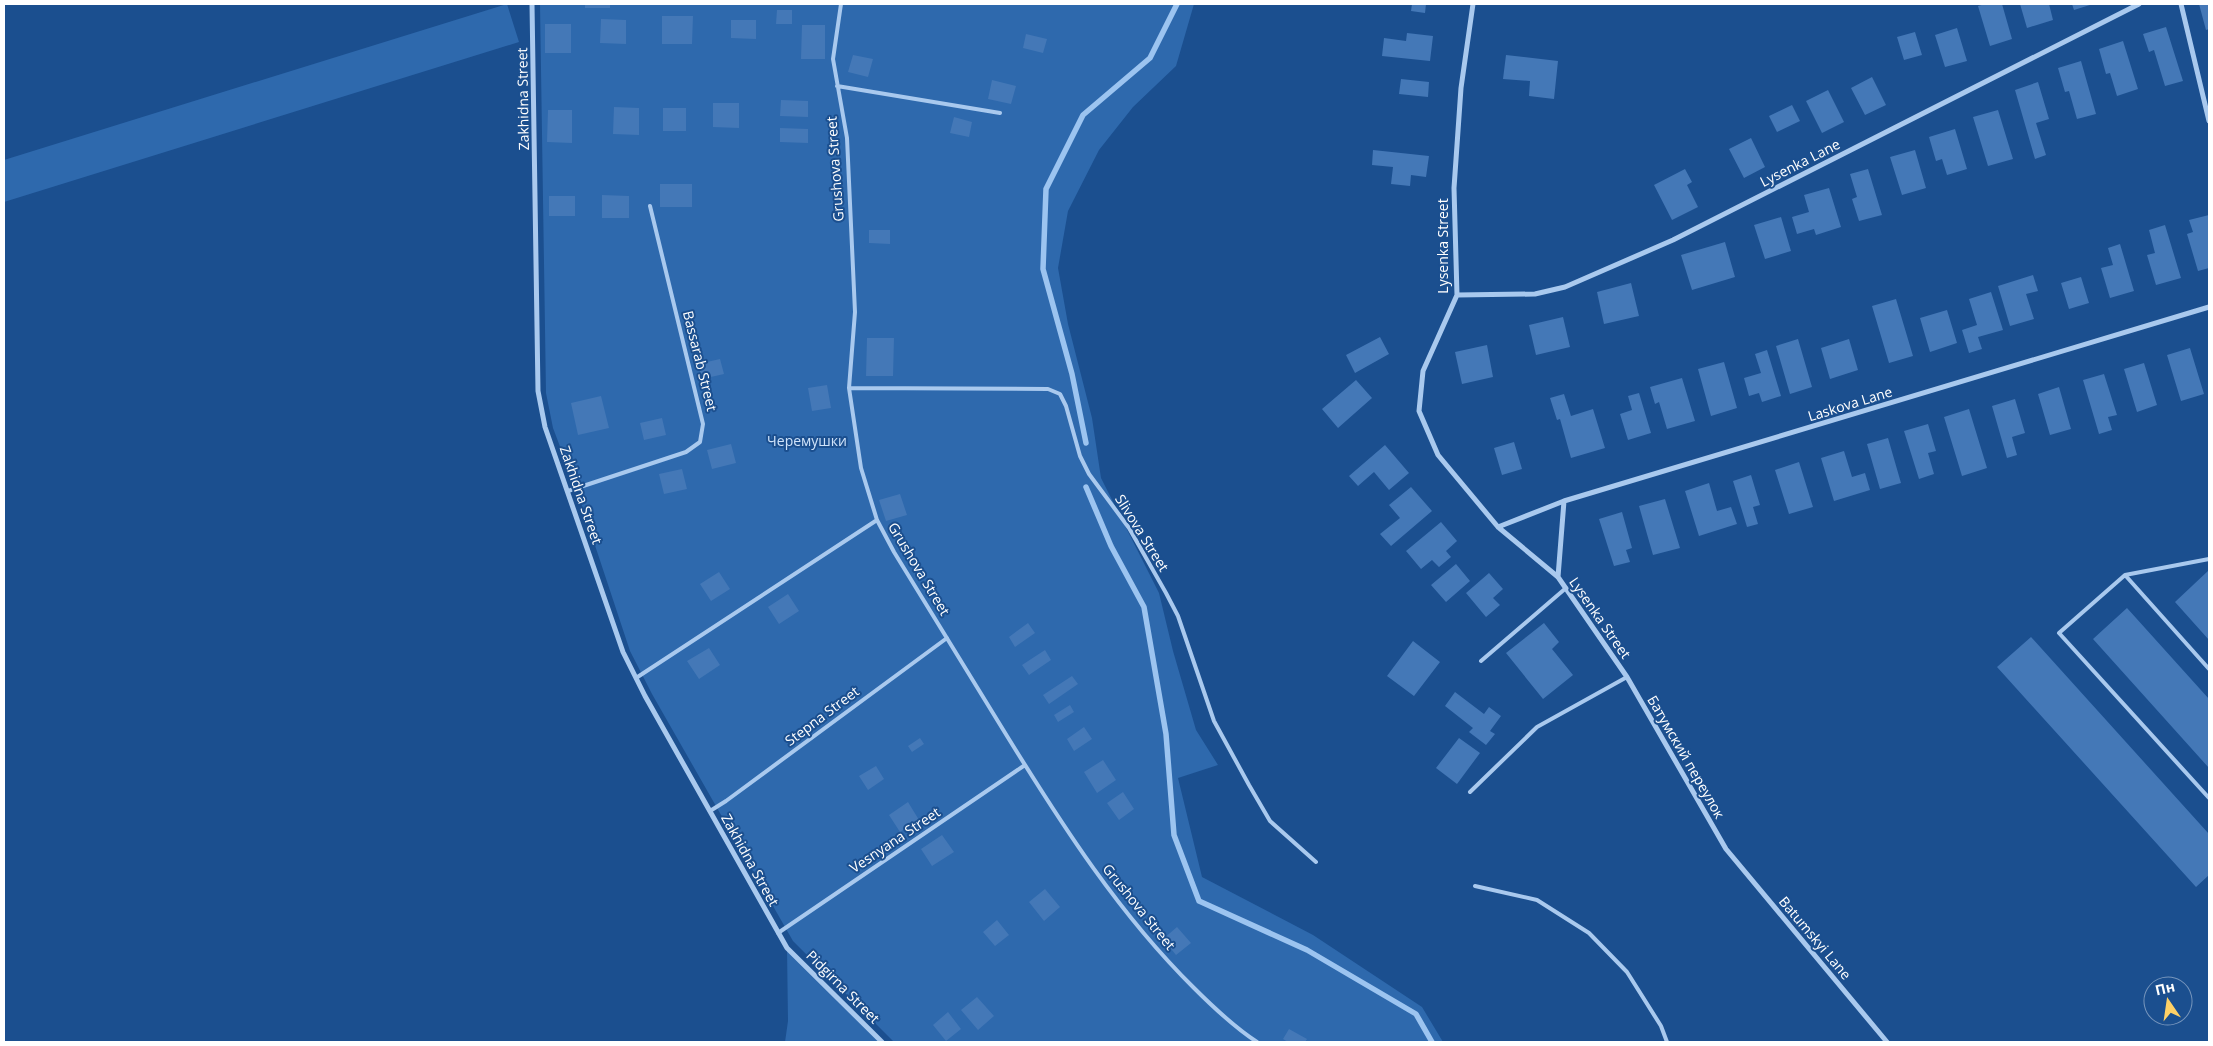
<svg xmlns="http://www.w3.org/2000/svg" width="2213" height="1046" font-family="'Open Sans',sans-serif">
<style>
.green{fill:#2e69ad}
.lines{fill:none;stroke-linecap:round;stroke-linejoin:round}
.stream{stroke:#9cc4f0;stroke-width:5.5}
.building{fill:#4478b7}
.service{stroke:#a9c9ee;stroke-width:4}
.minor{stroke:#a9c9ee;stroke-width:5}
.labels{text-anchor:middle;stroke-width:4;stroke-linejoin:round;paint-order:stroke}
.street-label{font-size:14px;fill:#fff;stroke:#1b4f8f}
.park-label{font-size:14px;fill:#cfe3fa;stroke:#1b4f8f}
</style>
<rect width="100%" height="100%" fill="#1b4f8f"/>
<path class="green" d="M507,4L519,42L4,202V160Z
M540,4H1194L1176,66L1133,107L1099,150L1068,211L1058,268L1068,324L1092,418L1101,478L1159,593L1173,651L1196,730L1218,765L1178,778L1202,877L1313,935L1422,1007L1443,1042H894L793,941L652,694L630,651L578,494L553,428L546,393Z
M787,948L882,1042H785L788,1021Z"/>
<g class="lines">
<path class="stream" d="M1086,443L1072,374L1043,269L1046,189L1083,115L1150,58L1177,4
M1086,487L1111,546L1144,607L1166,734L1174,835L1199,901L1307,950L1416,1014L1432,1042"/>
</g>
<path class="building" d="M585,4H610V8H585Z
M1412,4H1426L1425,13L1411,11Z
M1985,4H2002L2012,39L1990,46L1978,6Z
M2020,4H2049L2053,20L2027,28Z
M2072,4H2093L2074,10Z
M2199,4H2209V29L2206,30Z
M777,10H792V24H776Z
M662,16H693L692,44H662Z
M601,19L626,20V44L600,43Z
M731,20H756V39L731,38Z
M545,24H571V53H545Z
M802,25H825V59H801Z
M2166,27L2183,81L2165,86L2154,50L2149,52L2143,34Z
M1957,28L1967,61L1945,67L1935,35Z
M1915,32L1922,55L1904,60L1897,37Z
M1407,33L1433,36L1430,61L1382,56L1384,38L1406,41Z
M1026,34L1047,39L1043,53L1023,48Z
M2123,41L2138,89L2117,96L2110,73L2106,74L2099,49Z
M853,55L873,59L868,77L848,72Z
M1506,55L1558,61L1554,99L1529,96L1530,81L1503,79Z
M2081,61L2096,114L2077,119L2069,91L2065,92L2058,68Z
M1872,77L1886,105L1865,115L1851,88Z
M1401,79L1429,82L1428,97L1399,94Z
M992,80L1016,86L1011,104L988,99Z
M2038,82L2049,119L2036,123L2046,155L2035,159L2015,90Z
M1828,90L1844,122L1822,133L1806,101Z
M781,100L808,101V117L780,116Z
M713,103H739V128L713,127Z
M1792,105L1800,121L1777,132L1769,116Z
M614,107L639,108V135L613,134Z
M663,108H686V131H663Z
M548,110H572V143L547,142Z
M1998,110L2013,159L1988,166L1973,117Z
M954,117L972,122L969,137L950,133Z
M780,128L808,129V143L780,142Z
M1955,129L1967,169L1947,175L1942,159L1936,161L1929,137Z
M1751,138L1765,167L1744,178L1729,149Z
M1373,150L1429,156L1426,177L1411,175L1410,186L1391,184L1393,167L1372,165Z
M1915,150L1926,188L1902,195L1890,157Z
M1685,169L1692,182L1687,185L1698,207L1672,220L1654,185Z
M1868,169L1882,215L1859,221L1852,199L1857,197L1850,174Z
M660,184H692V207H660Z
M1829,188L1841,227L1816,235L1814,229L1797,234L1792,217L1809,212L1804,195Z
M602,195L629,196V218H602Z
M549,196H575V216H549Z
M2209,215V268L2198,271L2187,234L2193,232L2189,220Z
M1781,217L1791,251L1765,259L1754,225Z
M2165,225L2181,278L2156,285L2147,255L2155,253L2149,230Z
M869,230H890V244L869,243Z
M1725,242L1735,277L1692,290L1681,255Z
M2120,244L2134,291L2110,298L2101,268L2113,265L2108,248Z
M2033,275L2038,291L2026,294L2034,319L2010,326L1998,286Z
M2081,277L2089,303L2069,309L2061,283Z
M1631,283L1639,316L1604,324L1597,292Z
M1991,292L2003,330L1978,337L1982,349L1969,353L1962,330L1977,325L1969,299Z
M1896,299L1913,356L1889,363L1872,306Z
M1947,310L1957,343L1930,352L1920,318Z
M1563,317L1570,347L1536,355L1529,325Z
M1380,337L1389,354L1355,373L1346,355Z
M867,338H894L893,376H866Z
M1798,339L1812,387L1790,394L1776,346Z
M1849,339L1858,370L1830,379L1821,348Z
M1487,345L1493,377L1462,384L1455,352Z
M2190,348L2204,394L2181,401L2167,355Z
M1767,350L1781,396L1762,402L1759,393L1749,396L1744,378L1761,373L1755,354Z
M720,359L724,374L702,379L698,364Z
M1724,362L1737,408L1711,416L1698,369Z
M2144,363L2157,405L2137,412L2124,369Z
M2104,374L2117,415L2108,417L2112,430L2099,434L2083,380Z
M1682,378L1695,421L1667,429L1659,402L1655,404L1650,387Z
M1356,380L1372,398L1338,428L1322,409Z
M827,385L831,408L812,411L808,388Z
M2059,387L2071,429L2050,435L2038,394Z
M1639,393L1651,433L1628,440L1620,414L1632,410L1628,396Z
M1564,394L1571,416L1593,409L1605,448L1571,458L1560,419L1557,420L1550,398Z
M601,396L609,428L578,435L571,403Z
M2015,399L2025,433L2012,437L2017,455L2007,458L1992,406Z
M1969,409L1987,468L1962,476L1944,417Z
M662,418L666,435L644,440L640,423Z
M1928,424L1936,451L1928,453L1934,474L1919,479L1904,431Z
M1888,438L1901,483L1880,489L1867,444Z
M1514,442L1522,469L1502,475L1494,448Z
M731,444L736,463L712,469L707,450Z
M1385,445L1409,473L1389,490L1374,472L1358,486L1349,476Z
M1844,451L1852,477L1865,473L1870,490L1834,501L1821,458Z
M1799,462L1813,507L1789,514L1775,470Z
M682,469L687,489L664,494L659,474Z
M1751,475L1760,505L1753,507L1758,524L1747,527L1733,481Z
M1709,483L1717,511L1731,507L1737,524L1699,536L1685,491Z
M1411,487L1432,511L1391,546L1380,534L1400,518L1389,505Z
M900,494L907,515L886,521L879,500Z
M1665,499L1680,548L1653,555L1639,506Z
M1622,512L1632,548L1626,550L1630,562L1614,566L1599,519Z
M1441,522L1457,541L1446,551L1451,557L1439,567L1432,560L1421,569L1406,551Z
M1456,564L1470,581L1446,602L1431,585Z
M2209,570V640L2175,602Z
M719,572L730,589L711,601L700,584Z
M1489,573L1503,589L1493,598L1500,605L1486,617L1466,593Z
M788,594L799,611L779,624L768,607Z
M2127,608L2209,699V768L2093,639Z
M1028,623L1035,633L1015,647L1009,637Z
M1544,623L1559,642L1552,649L1573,675L1543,699L1506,653Z
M2031,637L2209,834V875L2196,887L1997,667Z
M1413,641L1440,662L1414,696L1387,676Z
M709,648L720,665L699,679L687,661Z
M1045,650L1051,660L1029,675L1022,665Z
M1072,676L1078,684L1049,704L1043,695Z
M1455,692L1484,714L1489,707L1501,716L1490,731L1495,734L1486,745L1469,732L1473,728L1445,706Z
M1070,705L1074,712L1058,722L1054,715Z
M1084,727L1092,739L1074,751L1067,739Z
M920,738L924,744L912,752L908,746Z
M1459,738L1480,753L1457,784L1436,768Z
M1103,760L1116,780L1097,793L1084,772Z
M876,766L884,779L868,790L859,776Z
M1123,792L1134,809L1119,820L1107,803Z
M908,802L919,820L900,832L889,815Z
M942,835L954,852L932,866L921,849Z
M1045,889L1060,907L1044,921L1029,902Z
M997,920L1009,935L995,946L983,932Z
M1177,927L1191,943L1176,955L1163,939Z
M977,997L994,1016L978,1030L961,1010Z
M948,1012L961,1029L946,1041L933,1025Z
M1289,1029L1307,1039L1305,1042H1288L1283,1039Z"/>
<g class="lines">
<path class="service" d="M841,4L833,59L847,138L855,312L849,388L861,468L877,520L894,552C931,613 969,674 1007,736C1062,825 1119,914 1194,988C1213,1007 1234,1027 1257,1042
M837,86L1000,113
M849,388L1048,389L1060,394L1066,406L1080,456L1089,474L1129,528L1166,593L1178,616L1214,721L1249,785L1270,821L1316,862
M568,491L686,452L700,442L703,424L650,206
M2209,559L2125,575L2059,633L2209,798
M2125,575L2209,669
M1481,661L1566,588
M636,678L877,520
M1470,792L1537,727L1627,677
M710,811L726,801L947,638
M1475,886L1537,900L1589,933L1627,972L1661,1026L1667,1042
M778,933L1025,765"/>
<path class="minor" d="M532,4L538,391L545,427L623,652L645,696L787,948L882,1042
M1473,4L1461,88L1454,188L1457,295L1423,371L1419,411L1438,455L1498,527L1558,577L1627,677L1726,849L1887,1042
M2181,4L2209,121
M1457,295L1535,294L1565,287L1673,240L2139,4
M1498,527L1564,501L2209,307
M1558,577L1564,501"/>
</g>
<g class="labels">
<g class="street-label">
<text transform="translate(523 99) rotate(-91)" y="5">Zakhidna Street</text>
<text transform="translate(1800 163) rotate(-27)" y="5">Lysenka Lane</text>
<text transform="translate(835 169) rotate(-94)" y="5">Grushova Street</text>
<text transform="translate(1443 246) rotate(-90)" y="5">Lysenka Street</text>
<text transform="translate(700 361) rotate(76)" y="5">Bassarab Street</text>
<text transform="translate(1850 404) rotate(-17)" y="5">Laskova Lane</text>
<text transform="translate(581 495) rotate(71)" y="5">Zakhidna Street</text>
<text transform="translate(1142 533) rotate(58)" y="5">Slivova Street</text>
<text transform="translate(919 569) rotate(59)" y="5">Grushova Street</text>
<text transform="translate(1600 618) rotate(55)" y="5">Lysenka Street</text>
<text transform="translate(822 716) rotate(-37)" y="5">Stepna Street</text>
<text transform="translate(1686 757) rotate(60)" y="5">Батумский переулок</text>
<text transform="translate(895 840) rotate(-34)" y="5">Vesnyana Street</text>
<text transform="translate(750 860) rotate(61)" y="5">Zakhidna Street</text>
<text transform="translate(1139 907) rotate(51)" y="5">Grushova Street</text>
<text transform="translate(1815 938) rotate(50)" y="5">Batumskyi Lane</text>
<text transform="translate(843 987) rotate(45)" y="5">Pidgirna Street</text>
</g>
<g class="park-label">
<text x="807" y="446">Черемушки</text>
</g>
</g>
<rect width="2213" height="1046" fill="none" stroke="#ffffff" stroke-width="10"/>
<g transform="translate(2168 1001) rotate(347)"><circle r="24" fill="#1b4f8f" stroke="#7695bc"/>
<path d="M0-4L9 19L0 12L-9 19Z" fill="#ffd166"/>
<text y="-8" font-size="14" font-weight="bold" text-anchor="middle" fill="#ffffff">Пн</text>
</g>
</svg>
